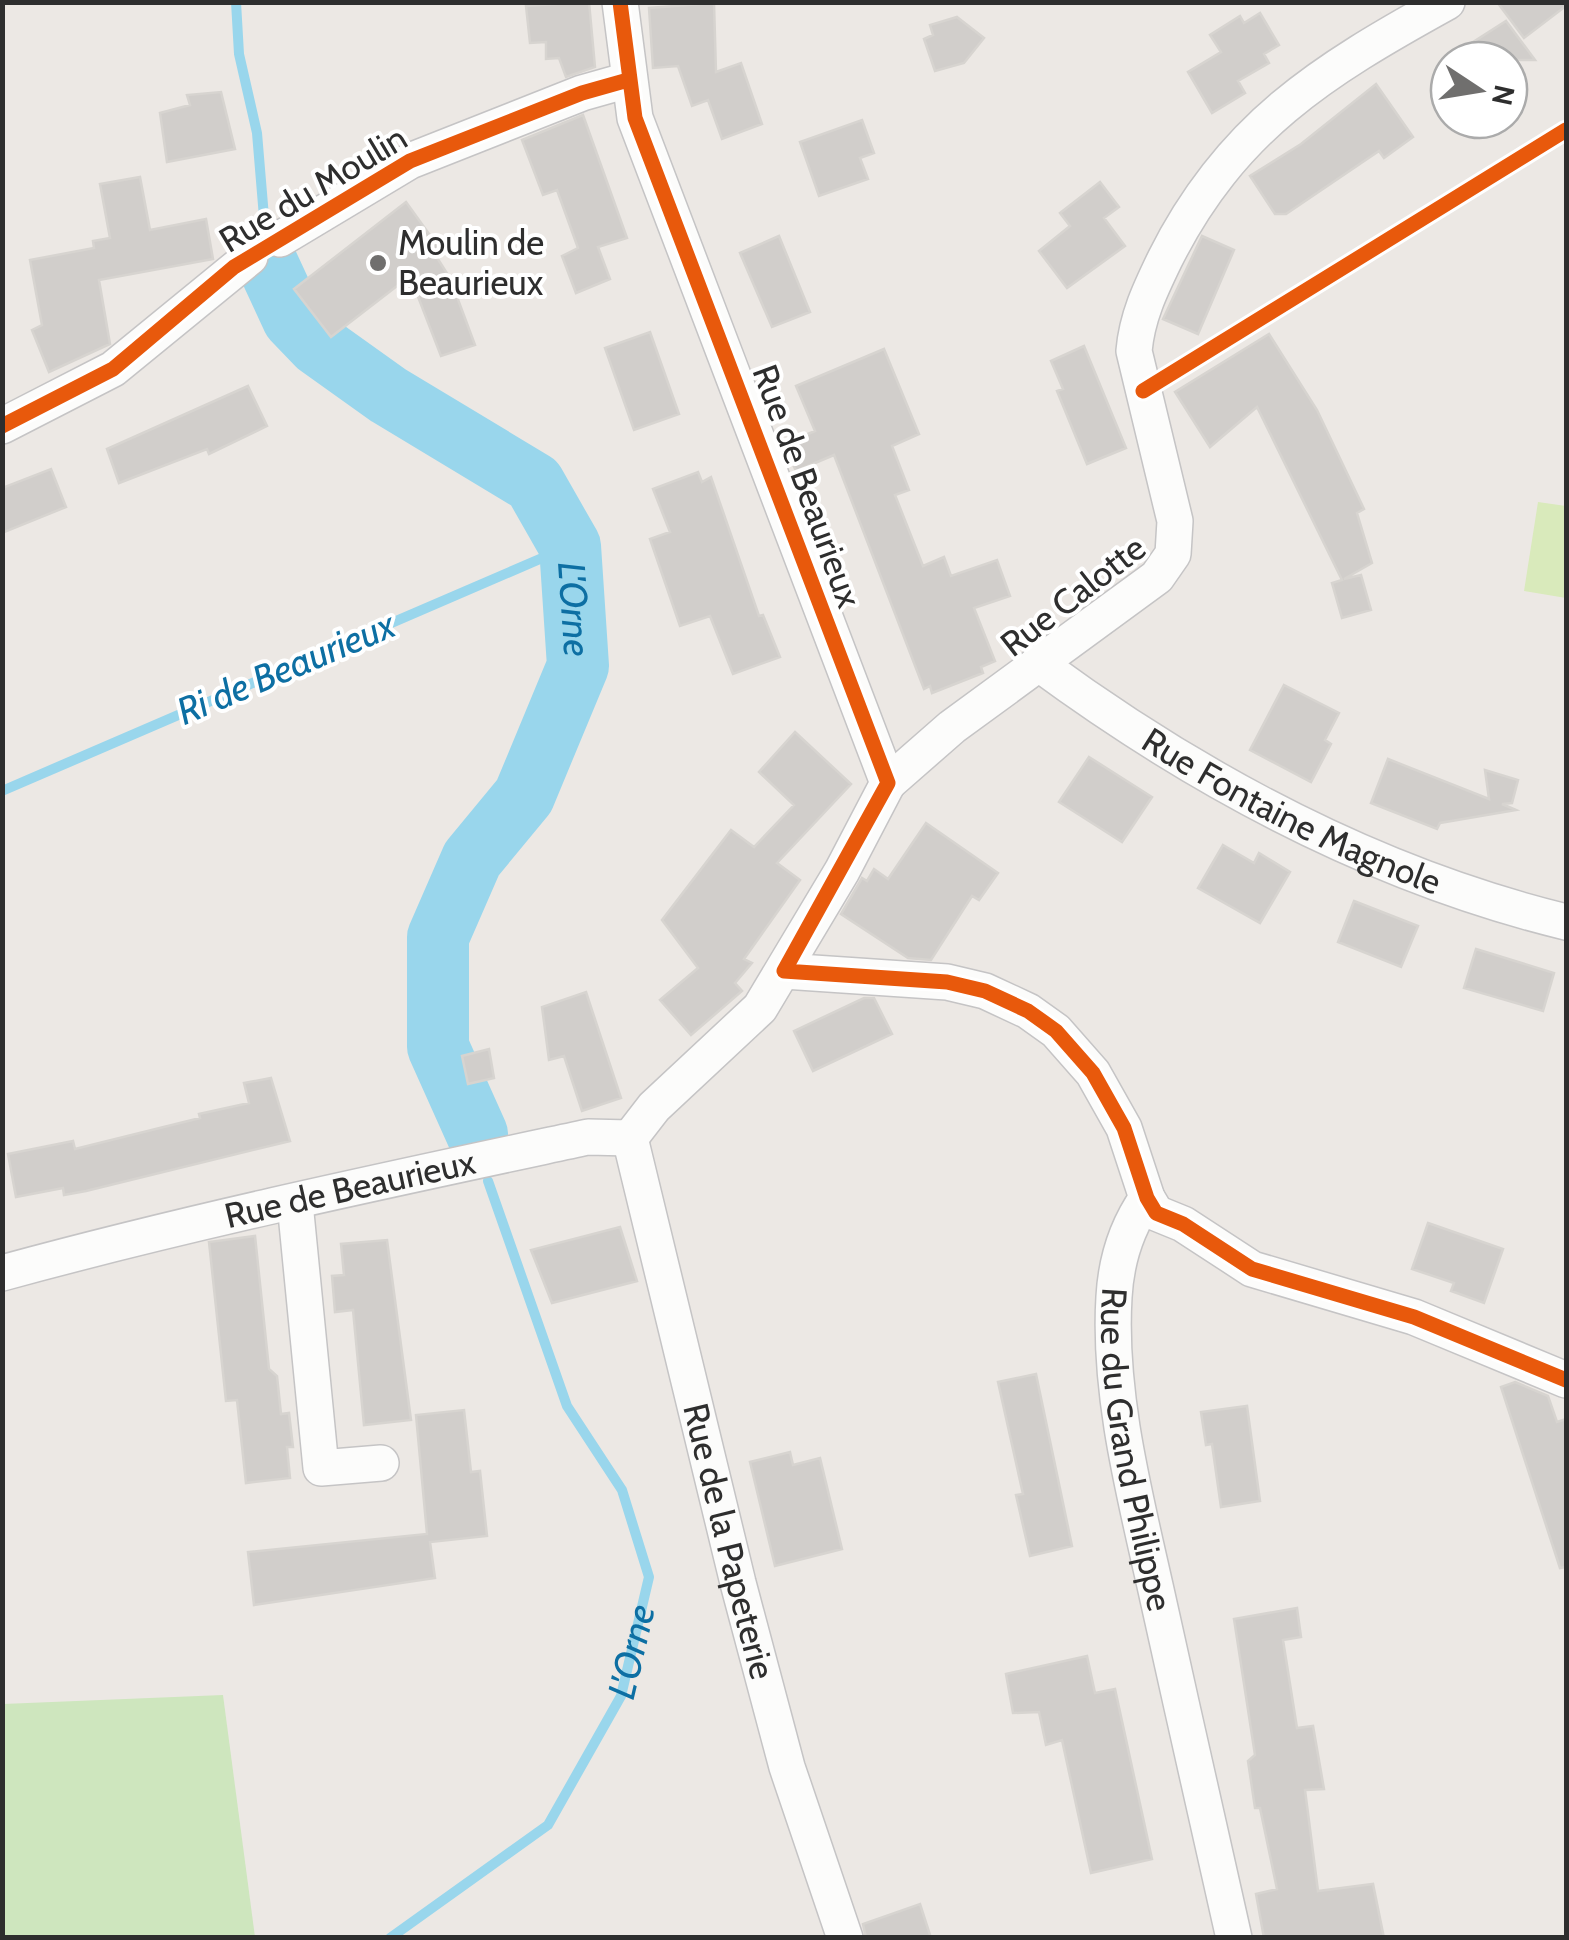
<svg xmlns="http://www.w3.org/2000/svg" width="1569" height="1940" font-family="Cabin,sans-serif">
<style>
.green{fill:#cee6be}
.pitch{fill:#d9eabb}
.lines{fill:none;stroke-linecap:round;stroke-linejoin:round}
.stream{stroke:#99d6ec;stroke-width:10}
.river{stroke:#99d6ec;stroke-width:62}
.building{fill:#d1cecb;stroke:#d7d4d0;stroke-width:2.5}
.minor-casing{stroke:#c5c4c5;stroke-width:38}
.minor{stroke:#fcfcfb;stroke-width:35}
.cycleway-casing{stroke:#fff;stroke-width:21}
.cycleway{stroke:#e8590c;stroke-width:15}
.poi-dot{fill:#706f6e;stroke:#fff;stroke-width:4}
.labels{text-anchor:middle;stroke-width:8;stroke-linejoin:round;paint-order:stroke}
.street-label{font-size:35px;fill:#2e2e2e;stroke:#fff}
.poi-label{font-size:35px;fill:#2e2e2e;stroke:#fff;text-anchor:start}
.water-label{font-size:38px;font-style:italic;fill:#0d6fa3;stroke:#fff}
</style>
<rect width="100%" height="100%" fill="#ece8e4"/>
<path class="green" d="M223,1695L255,1937H3V1704Z"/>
<path class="pitch" d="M1538,502L1566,506V598L1524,591Z"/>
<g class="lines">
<g class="stream">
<path d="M236,2L239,54L257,133L268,265"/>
<path d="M2,791L570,546"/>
<path id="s1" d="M390,1938L548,1825L621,1696L649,1577L622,1490L567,1406L488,1181"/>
</g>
<path class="river" id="s2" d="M268,265L293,319L318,345L388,395L534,483L570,546L578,666L524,796L472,859L438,937V1047L477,1134"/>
</g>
<path class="building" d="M589,2L595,67L566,77L559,58L546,59V42L530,43L526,6Z
M1497,2H1566V6L1524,38Z
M714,3L716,72L741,63L762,124L722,139L708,100L692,106L678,66L653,68L649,8Z
M1260,13L1279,45L1264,54L1269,63L1238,81L1245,93L1212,113L1188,72L1221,52L1210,35L1240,16L1244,23Z
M957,17L984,38L964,63L935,71L924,39L933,35L930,25Z
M1506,21L1535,60H1445Z
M1376,84L1413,137L1384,158L1379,151L1286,214H1275L1250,176L1301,144Z
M221,92L235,149L167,162L160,113L190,105L187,95Z
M583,115L627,238L598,247L610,279L576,293L562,256L578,248L557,190L543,195L522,140Z
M862,120L874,153L860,158L868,179L819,196L800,142Z
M140,177L150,230L206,219L213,259L99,280L110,344L49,372L32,330L42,325L30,260L94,248L93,241L110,238L100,184Z
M1100,182L1119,207L1104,218L1125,246L1067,288L1039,251L1070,226L1060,213Z
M406,202L442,252L436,256L450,278L475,345L441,356L410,276L331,337L294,289Z
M779,236L810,312L772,327L740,253Z
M1202,236L1234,250L1198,334L1163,319Z
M650,332L679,414L634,430L605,348Z
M1269,334L1317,410L1364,509L1357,513L1372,563L1344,579L1361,575L1371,610L1342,618L1332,583L1342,580L1257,407L1210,447L1175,392Z
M1084,346L1126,448L1087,464L1057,391L1063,389L1051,361Z
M884,349L919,434L892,446L909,490L895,495L923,566L944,557L951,576L997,560L1010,596L974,608L995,661L981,667L983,673L932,693L930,686L924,689L834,455L796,471L784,444L815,431L796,386Z
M248,386L267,426L209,454L207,449L119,483L107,449Z
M51,469L66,507L2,533V488Z
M698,472L702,482L711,477L759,616L763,615L780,657L733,674L710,616L680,626L650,539L670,532L653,489Z
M1284,685L1339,713L1325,740L1331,744L1311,782L1250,750Z
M795,732L851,784L777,863L800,880L744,959L752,963L735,983L742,991L691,1035L660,1000L698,968L662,920L731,830L754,847L794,805L759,772Z
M1089,757L1152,797L1122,842L1059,802Z
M1388,759L1489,799L1485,770L1518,780L1512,803L1502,804L1516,810L1440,823L1437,829L1371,803Z
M926,823L998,873L979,900L972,896L931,960L908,958L841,914L862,878L867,881L874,869L888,879Z
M1223,845L1254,863L1259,853L1290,872L1260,923L1198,888Z
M1354,901L1418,926L1401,967L1338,942Z
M1476,949L1554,973L1543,1011L1464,988Z
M586,992L621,1098L582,1111L564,1056L549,1060L542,1007Z
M864,998H874L892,1034L813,1071L794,1031Z
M489,1049L494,1078L468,1084L462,1056Z
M271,1078L290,1141L86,1191L64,1195L63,1188L16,1197L8,1154L73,1141L75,1149L200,1118L199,1114L249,1103L244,1083Z
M1428,1223L1503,1249L1484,1303L1451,1291L1454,1283L1412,1269Z
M620,1227L637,1281L552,1303L531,1250Z
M255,1236L269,1369L277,1376L281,1414L289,1413L293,1447H287L290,1478L246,1483L237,1400L226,1401L209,1242Z
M387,1240L411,1420L364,1425L353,1310L335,1312L332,1276L344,1275L341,1244Z
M1036,1374L1072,1546L1030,1556L1016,1495L1023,1494L998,1382Z
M1515,1382L1548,1396L1557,1422L1566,1419V1567L1560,1568L1501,1387Z
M1247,1406L1260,1501L1221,1507L1212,1444L1206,1445L1201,1412Z
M464,1410L471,1472L480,1471L487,1536L430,1542L435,1578L254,1605L248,1552L427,1534L416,1415Z
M790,1452L793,1465L820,1458L842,1549L775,1566L750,1462Z
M1297,1608L1301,1637L1283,1640L1297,1728L1313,1726L1324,1789L1305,1790L1318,1891L1373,1884L1384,1938H1264L1256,1894L1277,1889L1260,1808H1255L1248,1761L1255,1755L1234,1619Z
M1087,1656L1095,1693L1115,1689L1152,1859L1091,1873L1062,1740L1046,1745L1039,1712L1013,1713L1006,1674Z
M920,1904L931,1938H866L863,1924Z"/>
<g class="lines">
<g class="minor-casing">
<g id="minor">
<path d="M620,2L635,118L888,783L842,871L760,1008L654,1107L630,1138"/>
<path d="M280,239L410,161L582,93L628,80"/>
<path d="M2,426L113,369L250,257"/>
<path id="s3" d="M1038,663C1197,780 1373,875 1566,922"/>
<path d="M888,783L952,727L1157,577L1173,554L1175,521L1134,351C1137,317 1150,290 1165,259C1231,127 1322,71 1447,2"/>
<path d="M784,971L947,982L985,991L1028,1011L1056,1031L1093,1073L1124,1128L1147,1198L1156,1213L1183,1224L1252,1269L1414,1317L1566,1380"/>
<path id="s4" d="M630,1138L738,1583L787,1767L845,1938"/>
<path id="s5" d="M1147,1198C1126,1228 1116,1261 1114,1297C1108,1394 1135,1496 1156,1590C1182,1706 1207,1822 1234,1938"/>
<path d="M295,1203L321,1468L381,1463"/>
<path id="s6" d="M2,1273C196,1220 392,1179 588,1137L630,1138"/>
</g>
</g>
<use href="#minor" class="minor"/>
<g class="cycleway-casing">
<path id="cycleway" d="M620,2L635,118L888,783L784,971L947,982L985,991L1028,1011L1056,1031L1093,1073L1124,1128L1147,1198L1156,1213L1183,1224L1252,1269L1414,1317L1566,1380
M1143,391L1566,130
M2,426L113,369L234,267L410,161L582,93L628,80"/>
</g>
<use href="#cycleway" class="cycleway"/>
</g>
<circle class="poi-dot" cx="378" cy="263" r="10"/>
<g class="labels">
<g class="street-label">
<text transform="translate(313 189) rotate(-31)" y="12">Rue du Moulin</text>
<text transform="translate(807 486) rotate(70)" y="12">Rue de Beaurieux</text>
<text transform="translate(1073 596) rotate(-38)" y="12">Rue Calotte</text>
<text dy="12" stroke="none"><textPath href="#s3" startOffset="295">Rue Fontaine Magnole</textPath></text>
<text dy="12" stroke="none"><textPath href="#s6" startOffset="358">Rue de Beaurieux</textPath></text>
<text dy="12" stroke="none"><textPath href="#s5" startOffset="260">Rue du Grand Philippe</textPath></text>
<text dy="12" stroke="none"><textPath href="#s4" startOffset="415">Rue de la Papeterie</textPath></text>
</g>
<g class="poi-label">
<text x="398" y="255">Moulin de<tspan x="398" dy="40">Beaurieux</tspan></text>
</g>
<g class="water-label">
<text dy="13" stroke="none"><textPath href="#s2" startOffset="488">L'Orne</textPath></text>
<text transform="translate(286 668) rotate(-23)" y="13">Ri de Beaurieux</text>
<text dy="13" stroke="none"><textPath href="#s1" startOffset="388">L'Orne</textPath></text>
</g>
</g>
<rect width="1569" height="1940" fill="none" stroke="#2e2e2e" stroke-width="10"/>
<g transform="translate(1479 90) rotate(102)"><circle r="48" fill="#ffffff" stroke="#ababab" stroke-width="2.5"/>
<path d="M0-8L18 38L0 25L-18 38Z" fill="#706f6e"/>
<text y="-15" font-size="28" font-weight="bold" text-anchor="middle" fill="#2e2e2e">N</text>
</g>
</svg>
